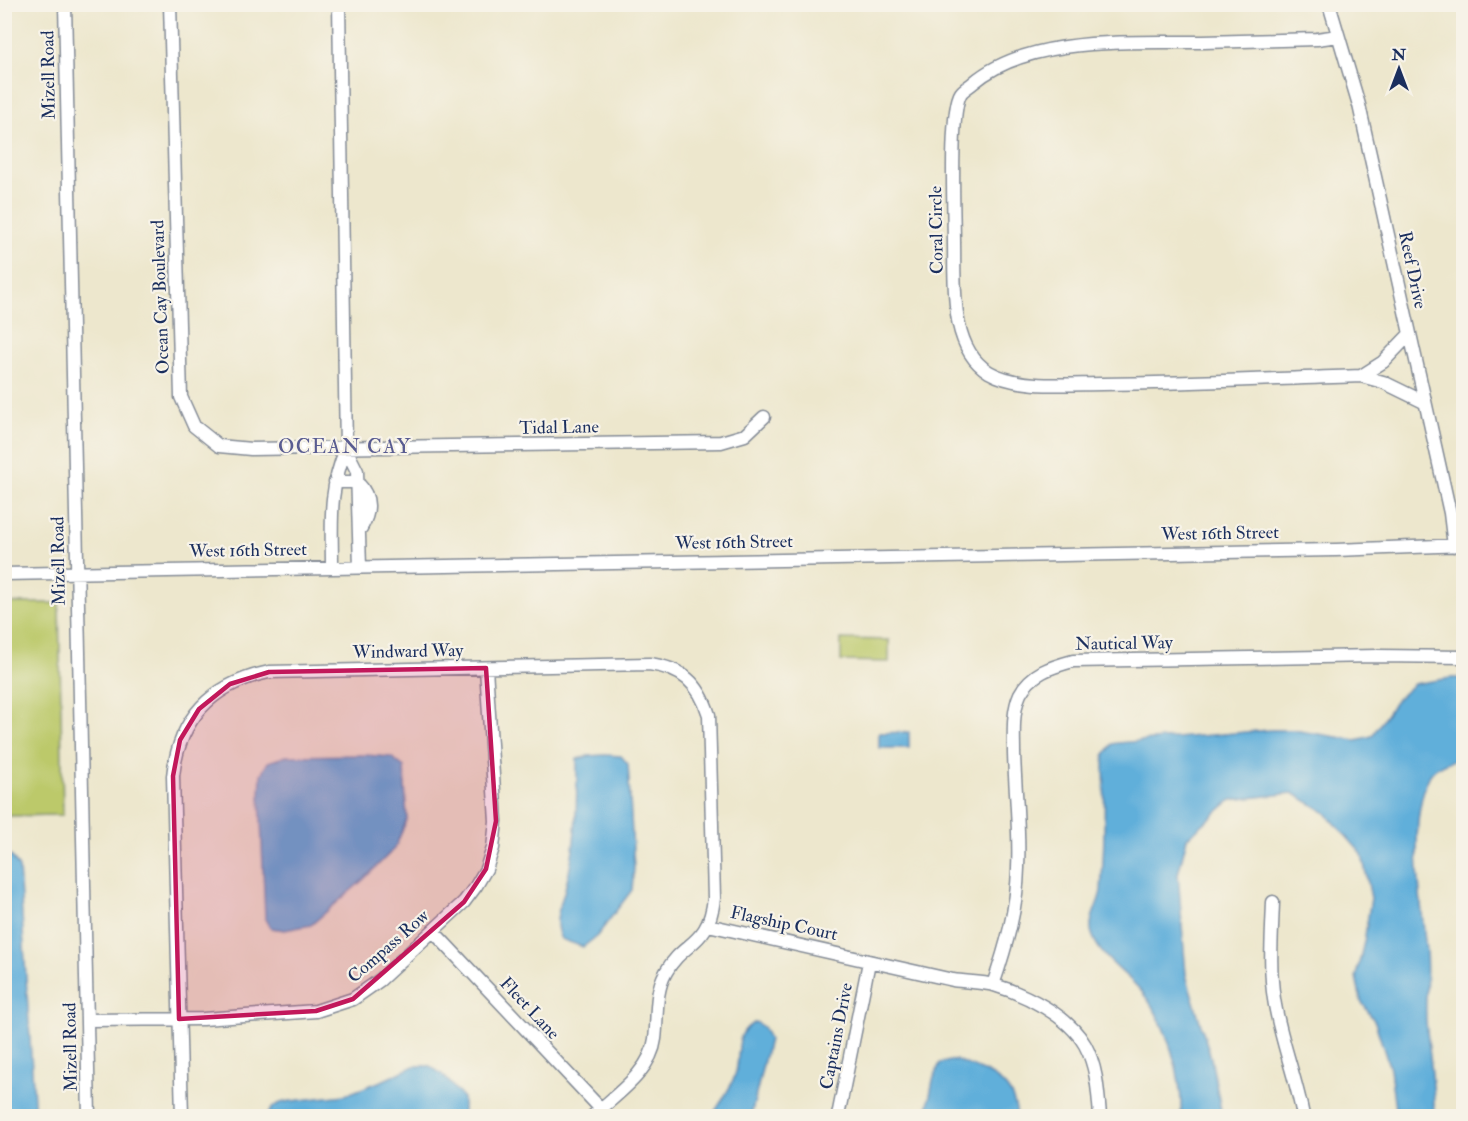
<svg xmlns="http://www.w3.org/2000/svg" width="1468" height="1121" font-family="'IM FELL Double Pica',serif">
<style>
.green{fill:#bcc96b;stroke:#6c7c64;stroke-width:1.5}
.water{fill:#60afda;stroke:#3e6f9c;stroke-width:1.5}
.lines{fill:none;stroke-linecap:round;stroke-linejoin:round}
.minor-casing{stroke:#848b96;stroke-width:15}
.minor{stroke:#fff;stroke-width:12}
.marked{fill:#c2185b;fill-opacity:0.2;stroke:#c2185b;stroke-width:4.5;stroke-linejoin:round}
.labels{text-anchor:middle;stroke-width:4.5;stroke-linejoin:round;paint-order:stroke}
.street-label{font-size:18px;fill:#1b2f5e;stroke:#f7f3e8}
.neighbourhood-label{font-size:20px;letter-spacing:1.5px;fill:#595c91;stroke:#f7f3e8}
</style>
<rect width="100%" height="100%" fill="#f7f3e8"/>
<filter id="ink" filterUnits="userSpaceOnUse"><feTurbulence type="fractalNoise" baseFrequency=".0167" numOctaves="2"/><feDisplacementMap in="SourceGraphic" scale="12" xChannelSelector="R" yChannelSelector="G"/><feConvolveMatrix kernelMatrix="1 2 1 2 8 2 1 2 1" color-interpolation-filters="sRGB"/></filter>
<filter id="wash" filterUnits="userSpaceOnUse"><feTurbulence type="fractalNoise" baseFrequency=".008" numOctaves="4" result="noise"/><feDisplacementMap in="SourceGraphic" scale="24" xChannelSelector="R" yChannelSelector="G"/><feGaussianBlur stdDeviation="1.35" result="paint"/><feColorMatrix in="noise" values="0 0 0 0 0 0 0 0 0 0 0 0 0 0 0 0 0 1.4 0 .05"/><feComposite in="paint" operator="in"/></filter>
<g filter="url(#wash)">
<rect width="100%" height="100%" fill="#ede7cd"/>
<path class="green" d="M5,603H59L63,815L5,816Z
M841,639L889,640V662L841,661Z"/>
<path class="water" d="M1451,678H1463V756L1461,758C1449,762 1433,765 1428,779C1407,828 1422,900 1426,952C1428,975 1425,998 1426,1021C1429,1054 1435,1083 1434,1116H1396L1390,1069L1375,1022L1361,1001L1356,976L1364,942L1371,898L1362,854L1325,812L1293,793L1231,800L1187,838L1178,874L1186,975L1211,1058L1222,1116H1181C1183,1078 1167,1022 1142,992C1125,971 1101,960 1092,934C1087,920 1100,903 1101,890C1105,845 1105,801 1104,756L1112,744L1117,743L1270,730H1293L1356,740L1372,736L1397,699L1414,684Z
M909,732V748H879V733Z
M366,755L391,757L404,767L407,819L395,848L363,880L311,925L285,930L271,928L265,917L260,795L261,774L268,762L286,756Z
M605,755L621,756L628,764L634,868L632,890L597,936L583,947L561,939C552,922 560,907 565,889C577,846 577,803 577,759L588,756Z
M5,851L13,858L19,868L35,1116H5Z
M756,1022L763,1027L769,1039L751,1116H712C719,1104 731,1089 735,1075C742,1055 732,1032 756,1022Z
M956,1060C987,1073 1013,1078 1017,1116H926L933,1080L940,1063Z
M414,1066H430L444,1076L463,1098V1116H266L274,1106L283,1102L345,1095L384,1080Z"/>
</g>
<g filter="url(#ink)">
<g class="lines">
<g class="minor-casing">
<path id="minor" d="M65,4L89,1116
M170,4L181,397L194,426L219,446L251,449L721,442L745,435L764,417
M1329,4L1359,105L1450,513L1454,546
M1338,36L1317,39C1279,40 1241,41 1203,42C1133,43 1029,35 973,83C970,86 964,89 961,93C949,111 954,216 954,243C955,283 949,348 989,372C1018,389 1069,384 1102,384C1188,383 1274,379 1361,376L1383,382L1424,402
M1361,376L1383,362L1409,335
M346,449L357,471L360,567
M335,482H357C371,496 371,511 361,528
M332,567C332,522 328,492 346,449L339,4
M4,574L1336,550L1464,545
M1273,902C1272,934 1269,967 1274,999C1280,1039 1296,1077 1303,1116
M708,925L953,980C967,982 982,982 994,985C1025,994 1069,1016 1085,1045C1097,1067 1098,1092 1100,1116
M433,931L601,1109
M993,985C1006,947 1017,909 1018,868C1020,830 1015,791 1014,753C1014,734 1012,712 1020,694C1031,673 1051,667 1073,661L1378,656L1464,657
M87,1020L203,1019L316,1011L353,999L380,980L464,902L476,886L486,869L493,848L496,821L486,668
M182,1116L173,776C179,718 212,684 269,672L649,664C682,668 699,683 709,715L714,898C709,946 684,940 666,972C654,993 658,1017 655,1039C651,1072 615,1095 593,1116
M838,1116L869,962"/>
</g>
<use href="#minor" class="minor"/>
</g>
</g>
<path class="marked" d="M486,668L496,821L486,869L464,902L353,999L316,1011L179,1019L173,776L180,740L199,709L230,684L269,672Z"/>
<g class="labels">
<g class="street-label">
<text transform="translate(48 75) rotate(-91)" y="6">Mizell Road</text>
<text transform="translate(936 230) rotate(-91)" y="6">Coral Circle</text>
<text transform="translate(1413 270) rotate(78)" y="6">Reef Drive</text>
<text transform="translate(160 297) rotate(-92)" y="6">Ocean Cay Boulevard</text>
<text transform="translate(559 427) rotate(-1)" y="6">Tidal Lane</text>
<text transform="translate(1220 533) rotate(-1)" y="6">West 16th Street</text>
<text transform="translate(734 542) rotate(-1)" y="6">West 16th Street</text>
<text transform="translate(248 550) rotate(-1)" y="6">West 16th Street</text>
<text transform="translate(58 561) rotate(-91)" y="6">Mizell Road</text>
<text transform="translate(1124 643) rotate(-1)" y="6">Nautical Way</text>
<text transform="translate(408 651) rotate(-1)" y="6">Windward Way</text>
<text transform="translate(784 923) rotate(12)" y="6">Flagship Court</text>
<text transform="translate(388 946) rotate(-41)" y="6">Compass Row</text>
<text transform="translate(530 1008) rotate(47)" y="6">Fleet Lane</text>
<text transform="translate(836 1036) rotate(-79)" y="6">Captains Drive</text>
<text transform="translate(70 1047) rotate(-91)" y="6">Mizell Road</text>
</g>
<g class="neighbourhood-label">
<text x="345" y="453">OCEAN CAY</text>
</g>
</g>
<rect width="1468" height="1121" fill="none" stroke="#f7f3e8" stroke-width="24"/>
<g transform="translate(1399 69)" stroke="#f7f3e8" stroke-width="4.5" paint-order="stroke">
<path d="M0-4.5L10 22L0 15L-10 22Z" fill="#1b2f5e"/>
<text y="-9" font-size="16" font-weight="bold" text-anchor="middle" fill="#1b2f5e">N</text>
</g>
</svg>
